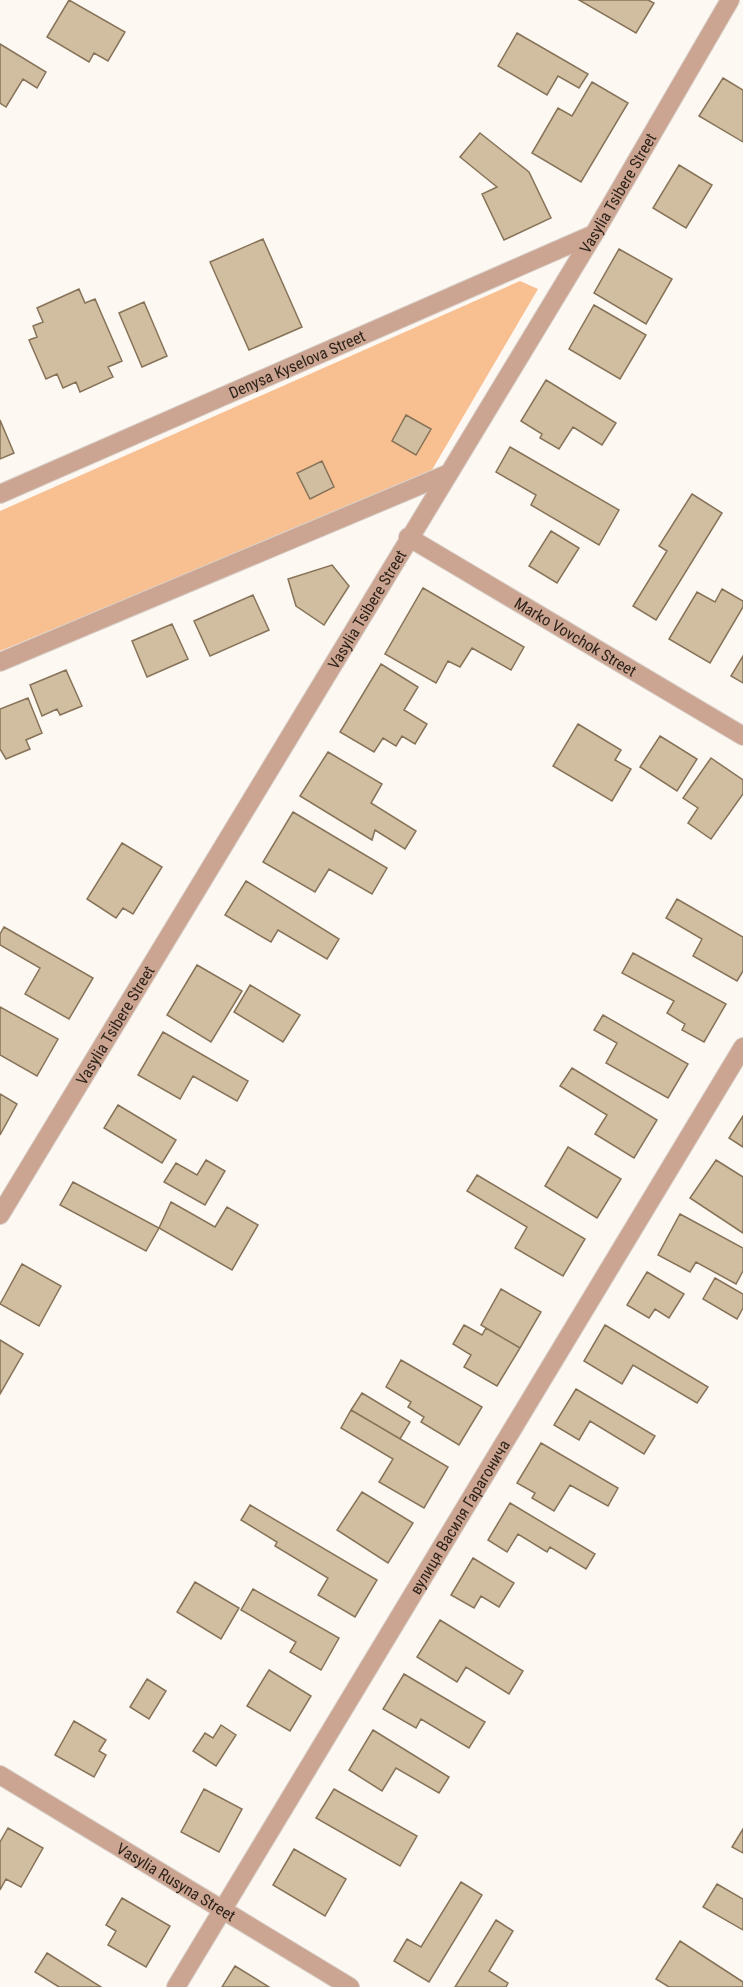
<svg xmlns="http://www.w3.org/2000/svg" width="743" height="1987" font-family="'Roboto Condensed',sans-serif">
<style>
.green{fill:#f8bf91}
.building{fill:#d1bda0;stroke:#867358;stroke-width:1.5}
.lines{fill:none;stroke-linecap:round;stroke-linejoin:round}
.minor-casing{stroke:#d9d2cc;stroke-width:20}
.minor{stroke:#cba591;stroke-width:18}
.labels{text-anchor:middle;stroke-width:6;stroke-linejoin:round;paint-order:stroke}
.street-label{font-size:16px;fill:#2f241b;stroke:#fef8f3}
</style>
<rect width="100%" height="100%" fill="#fef8f3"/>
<path class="green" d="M520,281L538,289L429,475L0,651V511Z"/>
<path class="building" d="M69,0L125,32L108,61L94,53L89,62L47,37Z
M579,0H648L654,3L636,33Z
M517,33L588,74L579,88L558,76L547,95L498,66Z
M0,44L46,72L37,88L23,79L6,107L0,103Z
M723,78L743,90V142L699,116Z
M592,82L628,103L581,182L532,153L558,108L572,116Z
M480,133L529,172L551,218L504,240L482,194L497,187L460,157Z
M679,165L712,185L686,228L653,208Z
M263,239L302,327L249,350L210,262Z
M619,249L672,279L646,324L594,293Z
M79,289L85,303L95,299L122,361L108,367L113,377L80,392L76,382L63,388L57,374L46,379L29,340L37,337L33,326L43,322L37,308Z
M144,302L167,356L142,367L119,313Z
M594,305L646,335L620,379L569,349Z
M546,380L616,423L602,445L573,427L559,449L540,438L542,434L521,421Z
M406,415L431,429L416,455L392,441Z
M0,420L14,453L0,459Z
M510,447L619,510L599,545L531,505L536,495L496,472Z
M322,461L334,487L310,499L297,473Z
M692,494L722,513L656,620L633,606L667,551L659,546Z
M551,531L579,548L557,583L529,566Z
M332,565L349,586L324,625L296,606L288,579Z
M423,588L524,647L511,670L472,648L460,667L448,661L436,683L385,654Z
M722,589L743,601V607L710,663L669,639L697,592L715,602Z
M253,595L269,630L210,656L194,621Z
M172,624L188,659L147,677L132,641Z
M743,656V683L731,676Z
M381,664L418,687L404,710L427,724L415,744L402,736L396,746L383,738L374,752L340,732Z
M66,670L82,706L60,715L57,709L42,716L30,685Z
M28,698L42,733L26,740L30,749L6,759L0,749V709Z
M578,724L621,750L615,760L631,769L612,801L553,766Z
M660,736L697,759L677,791L640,767Z
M328,752L382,784L371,803L416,831L405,849L375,830L372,840L300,796Z
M711,758L743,780V794L711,839L688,823L698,808L683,798Z
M293,812L387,868L372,894L329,869L315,892L263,862Z
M122,843L162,867L133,914L123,908L116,918L87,899Z
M246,881L339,939L327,959L278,930L271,942L225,915Z
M677,899L743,937V971L737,981L693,956L702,939L666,918Z
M4,927L93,978L69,1019L25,994L40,968L0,945V934Z
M633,953L726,1004L704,1042L682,1030L685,1024L667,1013L674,1001L622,973Z
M197,965L242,991L211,1042L167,1015Z
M250,985L300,1015L283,1042L234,1012Z
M0,1007L58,1039L37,1076L0,1055Z
M603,1015L688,1064L668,1098L606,1063L617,1043L594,1030Z
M163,1032L248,1081L237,1101L193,1076L180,1099L138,1075Z
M572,1068L657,1120L634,1158L595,1134L607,1115L560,1086Z
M0,1094L17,1104L0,1135Z
M118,1105L176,1140L162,1163L104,1128Z
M743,1116V1147L729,1138Z
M568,1147L621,1179L597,1218L545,1186Z
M206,1160L225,1171L205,1205L164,1182L176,1163L197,1175Z
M716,1160L743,1177V1233L690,1198Z
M477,1175L585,1239L563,1276L515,1248L527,1227L467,1191Z
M73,1182L159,1228L146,1251L60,1205Z
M171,1202L215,1227L227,1207L258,1225L232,1270L159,1228Z
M680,1214L743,1248V1271L736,1284L696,1262L690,1272L658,1255Z
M22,1264L61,1286L39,1326L0,1304Z
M647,1272L684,1294L669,1318L655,1309L649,1318L627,1305Z
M715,1278L743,1294V1308L737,1319L703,1299Z
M501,1289L541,1312L520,1348L481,1325Z
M464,1325L482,1335L486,1328L520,1348L497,1386L464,1367L471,1355L453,1344Z
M605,1325L708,1387L697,1403L633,1365L622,1384L584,1361Z
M0,1340L23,1354L0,1394Z
M401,1360L482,1407L459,1445L421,1422L424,1417L408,1407L411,1402L386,1387Z
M576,1389L655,1436L644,1454L590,1421L579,1440L554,1425Z
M362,1393L410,1422L400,1439L351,1410Z
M351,1410L448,1467L424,1508L379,1482L393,1459L341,1428Z
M541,1443L618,1488L608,1506L570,1485L554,1511L532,1498L535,1493L517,1483Z
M362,1492L413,1523L388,1563L337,1530Z
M510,1503L595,1554L586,1569L550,1547L547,1552L518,1534L507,1552L488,1540Z
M250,1505L377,1580L355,1617L318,1595L328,1578L275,1546L277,1542L241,1520Z
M473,1558L514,1583L499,1607L481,1596L474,1608L451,1595Z
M195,1582L239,1608L221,1639L177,1612Z
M253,1589L339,1638L321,1670L290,1652L296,1642L241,1610Z
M440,1620L523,1671L509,1694L466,1667L457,1682L417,1657Z
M269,1670L311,1696L290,1731L247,1706Z
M404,1674L485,1722L469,1748L421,1719L416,1728L383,1709Z
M147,1679L166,1691L149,1719L130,1707Z
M74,1721L106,1740L99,1751L106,1755L94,1777L55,1755Z
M221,1725L236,1735L216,1766L193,1751L205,1733L213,1738Z
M373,1730L449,1777L439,1793L396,1768L382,1791L349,1770Z
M204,1789L242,1809L219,1852L181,1832Z
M334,1789L417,1836L400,1866L316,1818Z
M8,1828L43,1848L21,1887L6,1879L0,1890V1842Z
M743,1829V1853L732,1847Z
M294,1849L346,1879L325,1916L273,1885Z
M461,1882L482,1895L429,1982L394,1961L407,1939L421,1947Z
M717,1884L743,1899V1930L703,1907Z
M122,1898L170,1926L146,1967L108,1945L116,1931L106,1925Z
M496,1920L513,1931L489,1971L508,1983L506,1987H455Z
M680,1941L743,1982V1987H669L656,1979Z
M47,1953L101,1987H59L35,1972Z
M235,1966L269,1987H222Z"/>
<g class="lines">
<g class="minor-casing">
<g id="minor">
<path id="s1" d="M0,494L594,234"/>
<path id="s2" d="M408,537L743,736"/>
<path d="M0,662L447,474"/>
<path id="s3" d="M0,1215L594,234L730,0"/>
<path id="s4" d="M0,1775L350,1987"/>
<path id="s5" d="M176,1987L743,1047"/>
</g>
</g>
<use href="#minor" class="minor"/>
</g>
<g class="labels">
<g class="street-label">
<text dy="6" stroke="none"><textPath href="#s3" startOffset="1194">Vasylia Tsibere Street</textPath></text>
<text dy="6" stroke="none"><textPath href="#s1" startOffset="324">Denysa Kyselova Street</textPath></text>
<text dy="6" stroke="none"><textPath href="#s3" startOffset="708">Vasylia Tsibere Street</textPath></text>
<text dy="6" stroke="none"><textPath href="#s2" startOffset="195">Marko Vovchok Street</textPath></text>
<text dy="6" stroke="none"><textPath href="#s3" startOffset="222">Vasylia Tsibere Street</textPath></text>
<text dy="6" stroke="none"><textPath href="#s5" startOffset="549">вулиця Василя Гарагонича</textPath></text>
<text dy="6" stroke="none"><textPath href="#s4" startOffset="206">Vasylia Rusyna Street</textPath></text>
</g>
</g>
</svg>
